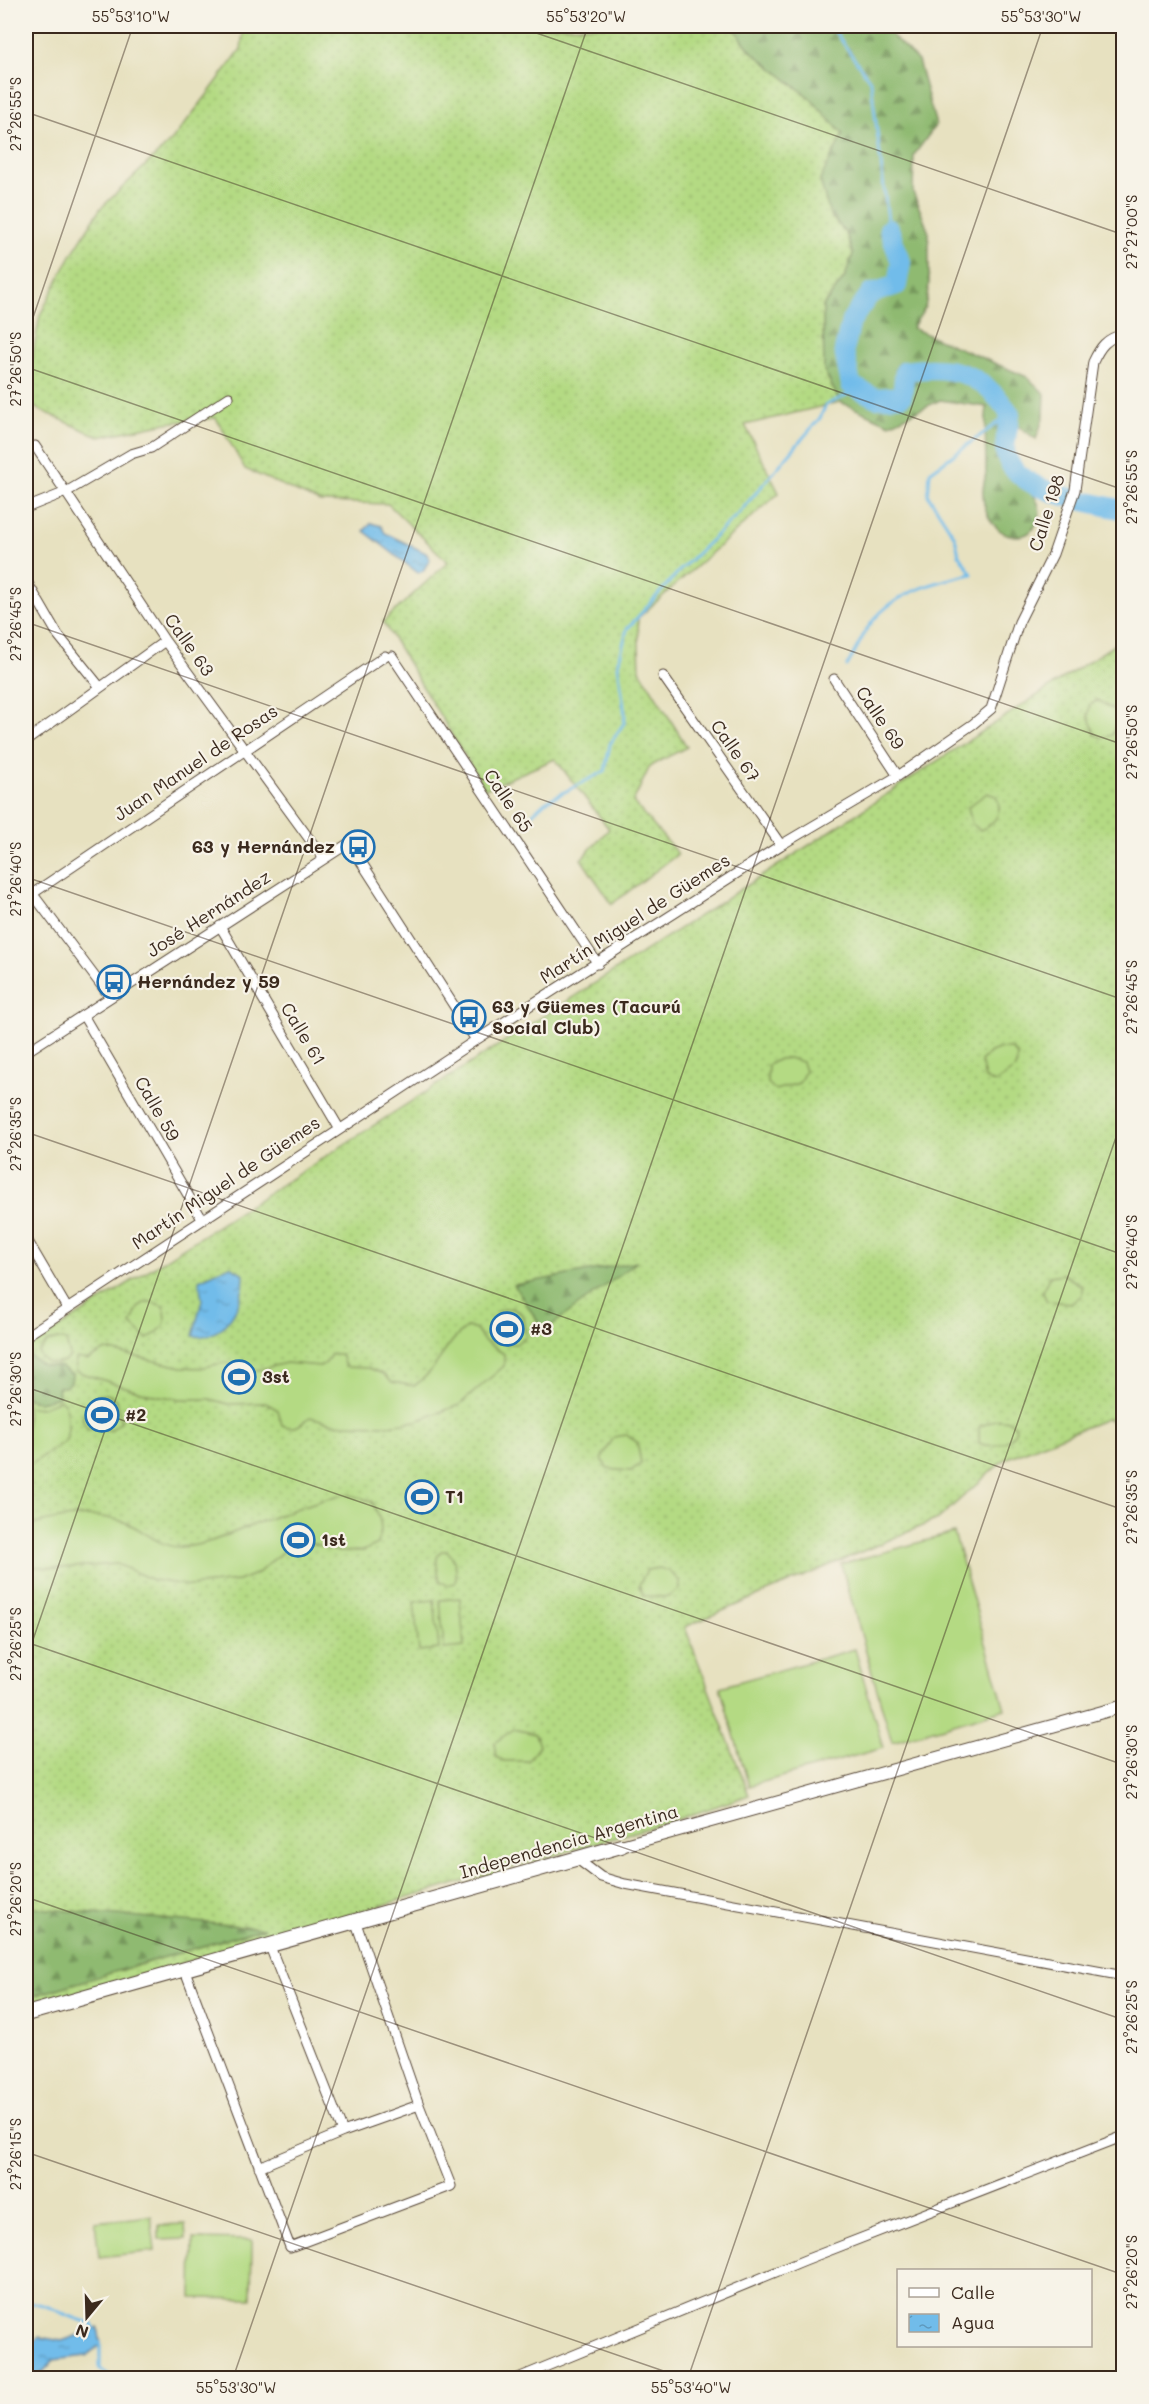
<svg xmlns="http://www.w3.org/2000/svg" width="1149" height="2404" font-family="Mali,sans-serif">
<style>
.grass{fill:url(#grass-dots);stroke:#788250;stroke-width:1.5}
.forest{fill:url(#forest-firs);stroke:#657248;stroke-width:1.5}
.pitch{fill:#b4da83;stroke:#788250;stroke-width:1.5}
.water{fill:url(#water-ripples);stroke:#567384;stroke-width:1.5}
.lines{fill:none;stroke-linecap:round;stroke-linejoin:round}
.stream{stroke:#71bcea;stroke-width:3}
.river{stroke:#71bcea;stroke-width:20}
.minor-casing{stroke:#554536;stroke-width:11}
.tertiary-casing{stroke:#554536;stroke-width:14}
.secondary-casing{stroke:#554536;stroke-width:16}
.minor{stroke:#fff;stroke-width:9}
.tertiary{stroke:#fff;stroke-width:12}
.secondary{stroke:#fff;stroke-width:14}
.ticks{fill:none;stroke:#3b2a1e;stroke-width:1.5;stroke-opacity:0.45}
.labels{text-anchor:middle;stroke-width:4.5;stroke-linejoin:round;paint-order:stroke}
.street-label{font-size:18px;fill:#3b2a1e;stroke:#f7f3e8}
.poi-label{font-size:18px;font-weight:bold;fill:#3b2a1e;stroke:#f7f3e8;text-anchor:start}
.neatline{fill:none;stroke:#3b2a1e;stroke-width:2}
.ticks-label{font-size:15px;text-anchor:middle;fill:#3b2a1e}
</style>
<defs>
<pattern id="grass-dots" width="8" height="8" patternUnits="userSpaceOnUse" patternTransform="scale(1.5)"><rect width="8" height="8" fill="#b4da83"/><path d="M2 2h.1M6 6h.1" fill="none" stroke="#9cbb71" stroke-width="1.8" stroke-linecap="round"/></pattern>
<pattern id="forest-firs" width="22" height="20" patternUnits="userSpaceOnUse" patternTransform="scale(1.5)"><rect width="22" height="20" fill="#8fba71"/><path d="M5 1l3.5 6h-7zM16 11l3.5 6h-7z" fill="#76975c"/></pattern>
<pattern id="water-ripples" width="26" height="14" patternUnits="userSpaceOnUse" patternTransform="scale(1.5)"><rect width="26" height="14" fill="#71bcea"/><path d="M2 4q2-2 4 0t4 0M15 11q2-2 4 0t4 0" fill="none" stroke="#5e99bd"/></pattern>
</defs>
<rect width="100%" height="100%" fill="#f7f3e8"/>
<filter id="ink" filterUnits="userSpaceOnUse"><feTurbulence type="fractalNoise" baseFrequency=".0167" numOctaves="2"/><feDisplacementMap in="SourceGraphic" scale="12" xChannelSelector="R" yChannelSelector="G"/><feConvolveMatrix kernelMatrix="1 2 1 2 8 2 1 2 1" color-interpolation-filters="sRGB"/></filter>
<filter id="wash" filterUnits="userSpaceOnUse"><feTurbulence type="fractalNoise" baseFrequency=".008" numOctaves="4" result="noise"/><feDisplacementMap in="SourceGraphic" scale="24" xChannelSelector="R" yChannelSelector="G"/><feGaussianBlur stdDeviation="1.35" result="paint"/><feColorMatrix in="noise" values="0 0 0 0 0 0 0 0 0 0 0 0 0 0 0 0 0 1.4 0 .05"/><feComposite in="paint" operator="in"/></filter>
<g filter="url(#wash)">
<rect width="100%" height="100%" fill="#e7e1c0"/>
<path class="grass" d="M244,26H732L751,51L810,98L843,134L836,151L830,215L846,233L853,254L845,277L823,306L824,370L840,402L745,425L779,493L638,618L640,670L687,747L650,766L633,802L678,854L612,904L581,859L609,829L555,759L485,789L383,622L448,562L388,504L320,502L245,469L216,418L166,423L99,437L27,404L28,380L40,315L70,257L100,209L172,140L207,95L241,49Z
M1123,639V1436L1109,1418L1005,1459L938,1519L685,1627L749,1795L679,1819L26,2009V1349L791,857Z"/>
<path class="forest" d="M732,26H882L918,61L936,125L914,155L913,192L929,233V284L925,308L912,328L1027,377L1045,394L1044,416L1036,439L1018,426C1014,434 1010,443 1010,452C1011,477 1054,501 1035,526C1031,531 1030,533 1024,535C1000,541 983,517 983,494C982,486 986,478 986,471C986,449 984,428 987,407L940,400L890,424L840,402L824,370L823,306L845,277L853,254L846,233L830,215L820,180L843,134L810,98L751,51Z
M637,1262L544,1331L514,1285Z
M26,1353L43,1365L61,1367L72,1374L71,1382L65,1387H58L59,1397L39,1402L26,1397Z
M26,1907L264,1928L26,1998Z"/>
<path class="pitch" d="M1098,700L1115,711L1118,718L1112,735L1103,738L1095,734L1088,715L1090,705Z
M987,793L996,796C1004,812 995,824 980,830L972,824L968,807Z
M999,1049H1012L1018,1057L1015,1069L995,1083L985,1078L981,1061L990,1052Z
M789,1058L802,1062L805,1071L799,1083L775,1090L767,1082L768,1065L779,1059Z
M1063,1274L1082,1286V1295L1072,1303L1047,1301L1042,1291L1050,1276Z
M145,1302H152L163,1306C171,1323 161,1331 147,1339L131,1324L138,1308Z
M512,1308L522,1314L526,1336L516,1344L492,1342L487,1331L499,1310Z
M468,1327L476,1330L484,1341L504,1354V1366L459,1405L416,1421L389,1425L337,1424L310,1417C300,1425 295,1431 282,1425L278,1410L266,1403L228,1404L210,1399H179L148,1394L84,1374L77,1371L75,1364L77,1358L87,1360L106,1350L182,1367L200,1368L226,1362L245,1373L286,1363L320,1366L326,1363L331,1354H341L345,1367L369,1368L383,1374L392,1382L414,1386C440,1369 444,1342 468,1327Z
M58,1339L66,1341L70,1356L64,1362C51,1365 44,1364 38,1352L48,1342Z
M107,1394L117,1400L121,1422L111,1430L87,1428L82,1418L94,1396Z
M60,1400L65,1404L68,1428L66,1440L26,1468V1406L40,1408Z
M995,1420C1005,1420 1012,1419 1016,1429C1011,1444 993,1449 979,1443V1427Z
M626,1435L637,1442L641,1463L631,1471L607,1469L602,1458L614,1437Z
M421,1483L429,1485L434,1500L428,1506L413,1507C410,1495 410,1489 421,1483Z
M346,1494L371,1501C380,1516 384,1527 378,1544L363,1551L339,1552L305,1541L290,1545L258,1573L238,1581L190,1586L153,1580L117,1564L60,1568L26,1566V1527C57,1517 92,1511 124,1522C144,1529 159,1548 182,1547C210,1545 233,1532 260,1522C288,1512 316,1500 346,1494Z
M954,1533L1005,1709L892,1742L841,1564Z
M441,1551H447C456,1559 458,1572 455,1583L447,1585L440,1581C438,1570 433,1559 441,1551Z
M659,1568L669,1571L679,1580V1589L668,1597L644,1596L639,1585L647,1570Z
M460,1598L464,1647L444,1649L440,1600Z
M434,1600L439,1649L419,1651L414,1602Z
M855,1649L883,1748L749,1786L720,1687Z
M514,1729L535,1734L539,1746L528,1761H504L496,1757L494,1743Z
M151,2216L155,2251L99,2257L95,2222Z
M185,2224L186,2239L159,2240V2225Z
M193,2239L252,2240L251,2299L192,2298Z"/>
<path class="water" d="M371,523L381,526L385,533L426,553L430,559L423,571L418,573L364,531Z
M230,1266L244,1274C245,1302 225,1341 193,1336L202,1300L199,1280Z
M98,2328L101,2344L86,2356L54,2360L42,2373L27,2378L26,2349L39,2337L62,2341Z"/>
<g class="lines">
<path class="stream" d="M831,26L871,82L889,229
M847,666C854,654 860,641 867,629C890,593 934,582 972,574L959,555L955,537L928,495L930,472L1010,414
M532,814L545,802L605,771L610,744L624,723L625,715L618,665L627,629L680,570L738,514L820,418L826,405L859,389
M26,2302C51,2303 67,2319 92,2323L96,2333
M100,2342V2369L113,2378"/>
<path class="river" d="M889,229L901,262L897,285L870,294L851,321L844,351L851,385L876,398L902,396L905,371C953,364 982,373 1010,414C1009,425 1003,445 1006,455C1017,493 1091,502 1124,510"/>
</g>
</g>
<g filter="url(#ink)">
<g class="lines">
<g class="minor-casing">
<path id="minor" d="M35,446L165,641L324,859
M26,508L66,492L131,454L151,448L229,397
M26,580L58,635L100,687
M392,656L598,964
M663,676L781,845
M834,679L898,776
M26,741L165,641
M26,885L110,997
M26,898L385,656
M220,926L339,1128
M83,1015L202,1219
M26,1052L349,843L476,1040
M26,1238L67,1308
M26,1336L476,1040L781,845L898,776L973,724L991,709L1019,622L1053,554L1075,490L1093,362C1100,347 1106,338 1124,334
M576,1858L601,1877L625,1884L1124,1976
M269,1944L343,2132
M184,1968L290,2247L451,2186L419,2105L355,1920
M259,2167L343,2132L419,2105
M518,2378L805,2260L1124,2136"/>
</g>
<g class="tertiary-casing">
<path id="tertiary" d="M621,1846L1124,1706"/>
</g>
<g class="secondary-casing">
<path id="secondary" d="M26,2014L621,1846"/>
</g>
<use href="#minor" class="minor"/>
<use href="#tertiary" class="tertiary"/>
<use href="#secondary" class="secondary"/>
</g>
</g>
<path class="ticks" d="M516,26L1124,235M26,112L1124,490M26,338L133,26M26,367L1124,745M26,622L1124,1000M26,877L1124,1255M26,1132L1124,1510M26,1387L1124,1765M26,1642L1124,2020M26,1660L588,26M26,1897L1124,2275M26,2152L684,2378M233,2378L1043,26M688,2378L1124,1114"/>
<defs>
<g id="bus-ring" transform="scale(1.725)"><circle r="9.5" fill="#f7f3e8" stroke="#1f6fb2" stroke-width="1.5"/><path d="M-5-6H5V4H4V6H2V4H-2V6H-4V4H-5ZM-3.5-4V0h7V-4ZM-3.5 1.2v1.5H-2V1.2ZM2 1.2v1.5H3.5V1.2Z" fill="#1f6fb2"/></g>
<g id="stadium-ring" transform="scale(1.725)"><circle r="9.5" fill="#f7f3e8" stroke="#1f6fb2" stroke-width="1.5"/><path d="M0-5a6.5 5 0 1 0 0 10a6.5 5 0 1 0 0-10ZM-3.5-1.8h7v3.6h-7Z" fill="#1f6fb2"/></g>
</defs>
<g fill-rule="evenodd">
<use href="#bus-ring" x="358" y="847"/>
<use href="#bus-ring" x="114" y="982"/>
<use href="#bus-ring" x="469" y="1017"/>
<use href="#stadium-ring" x="507" y="1329"/>
<use href="#stadium-ring" x="239" y="1377"/>
<use href="#stadium-ring" x="102" y="1415"/>
<use href="#stadium-ring" x="422" y="1497"/>
<use href="#stadium-ring" x="298" y="1540"/>
</g>
<g class="labels">
<g class="street-label">
<text transform="translate(1047 513) rotate(-72)" y="6">Calle 198</text>
<text transform="translate(189 645) rotate(55)" y="6">Calle 63</text>
<text transform="translate(880 718) rotate(56)" y="6">Calle 69</text>
<text transform="translate(735 751) rotate(55)" y="6">Calle 67</text>
<text transform="translate(196 763) rotate(-34)" y="6">Juan Manuel de Rosas</text>
<text transform="translate(508 801) rotate(56)" y="6">Calle 65</text>
<text transform="translate(209 914) rotate(-33)" y="6">José Hernández</text>
<text transform="translate(635 919) rotate(-33)" y="6">Martín Miguel de Güemes</text>
<text transform="translate(303 1034) rotate(59)" y="6">Calle 61</text>
<text transform="translate(157 1109) rotate(60)" y="6">Calle 59</text>
<text transform="translate(226 1183) rotate(-34)" y="6">Martín Miguel de Güemes</text>
<text transform="translate(569 1842) rotate(-16)" y="6">Independencia Argentina</text>
</g>
<g class="poi-label">
<text x="335" y="853" text-anchor="end">63 y Hernández</text>
<text x="137" y="988">Hernández y 59</text>
<text x="492" y="1013">63 y Güemes (Tacurú<tspan x="492" dy="21">Social Club)</tspan></text>
<text x="530" y="1335">#3</text>
<text x="262" y="1383">3st</text>
<text x="125" y="1421">#2</text>
<text x="445" y="1503">T1</text>
<text x="321" y="1546">1st</text>
</g>
</g>
<rect width="1149" height="2404" fill="none" stroke="#f7f3e8" stroke-width="66"/>
<rect x="897" y="2269" width="195" height="78" fill="#f7f3e8" stroke="#aca397" stroke-width="1.5"/>
<rect x="909" y="2288" width="30" height="9" fill="#ffffff" stroke="#aca397" stroke-width="1.5"/>
<text x="951" y="2299" font-size="18" fill="#3b2a1e">Calle</text>
<rect x="909" y="2314" width="30" height="18" fill="url(#water-ripples)" stroke="#aca397" stroke-width="1.5"/>
<text x="951" y="2329" font-size="18" fill="#3b2a1e">Agua</text>
<g transform="translate(87 2317) rotate(199)" stroke="#f7f3e8" stroke-width="4.5" paint-order="stroke">
<path d="M0-4.5L10 22L0 15L-10 22Z" fill="#3b2a1e"/>
<text y="-9" font-size="16" font-weight="bold" text-anchor="middle" fill="#3b2a1e">N</text>
</g>
<rect x="33" y="33" width="1083" height="2338" class="neatline"/>
<g class="ticks-label">
<text x="131" y="22">55°53'10"W</text>
<text x="586" y="22">55°53'20"W</text>
<text x="1041" y="22">55°53'30"W</text>
<text transform="translate(16 114) rotate(-90)" y="5">27°26'55"S</text>
<text transform="translate(1132 232) rotate(-90)" y="5">27°27'00"S</text>
<text transform="translate(16 369) rotate(-90)" y="5">27°26'50"S</text>
<text transform="translate(1132 487) rotate(-90)" y="5">27°26'55"S</text>
<text transform="translate(16 624) rotate(-90)" y="5">27°26'45"S</text>
<text transform="translate(1132 742) rotate(-90)" y="5">27°26'50"S</text>
<text transform="translate(16 879) rotate(-90)" y="5">27°26'40"S</text>
<text transform="translate(1132 997) rotate(-90)" y="5">27°26'45"S</text>
<text transform="translate(16 1134) rotate(-90)" y="5">27°26'35"S</text>
<text transform="translate(1132 1252) rotate(-90)" y="5">27°26'40"S</text>
<text transform="translate(16 1389) rotate(-90)" y="5">27°26'30"S</text>
<text transform="translate(1132 1507) rotate(-90)" y="5">27°26'35"S</text>
<text transform="translate(16 1644) rotate(-90)" y="5">27°26'25"S</text>
<text transform="translate(1132 1762) rotate(-90)" y="5">27°26'30"S</text>
<text transform="translate(16 1899) rotate(-90)" y="5">27°26'20"S</text>
<text transform="translate(1132 2017) rotate(-90)" y="5">27°26'25"S</text>
<text transform="translate(16 2154) rotate(-90)" y="5">27°26'15"S</text>
<text transform="translate(1132 2272) rotate(-90)" y="5">27°26'20"S</text>
<text x="236" y="2393">55°53'30"W</text>
<text x="691" y="2393">55°53'40"W</text>
</g>
</svg>
